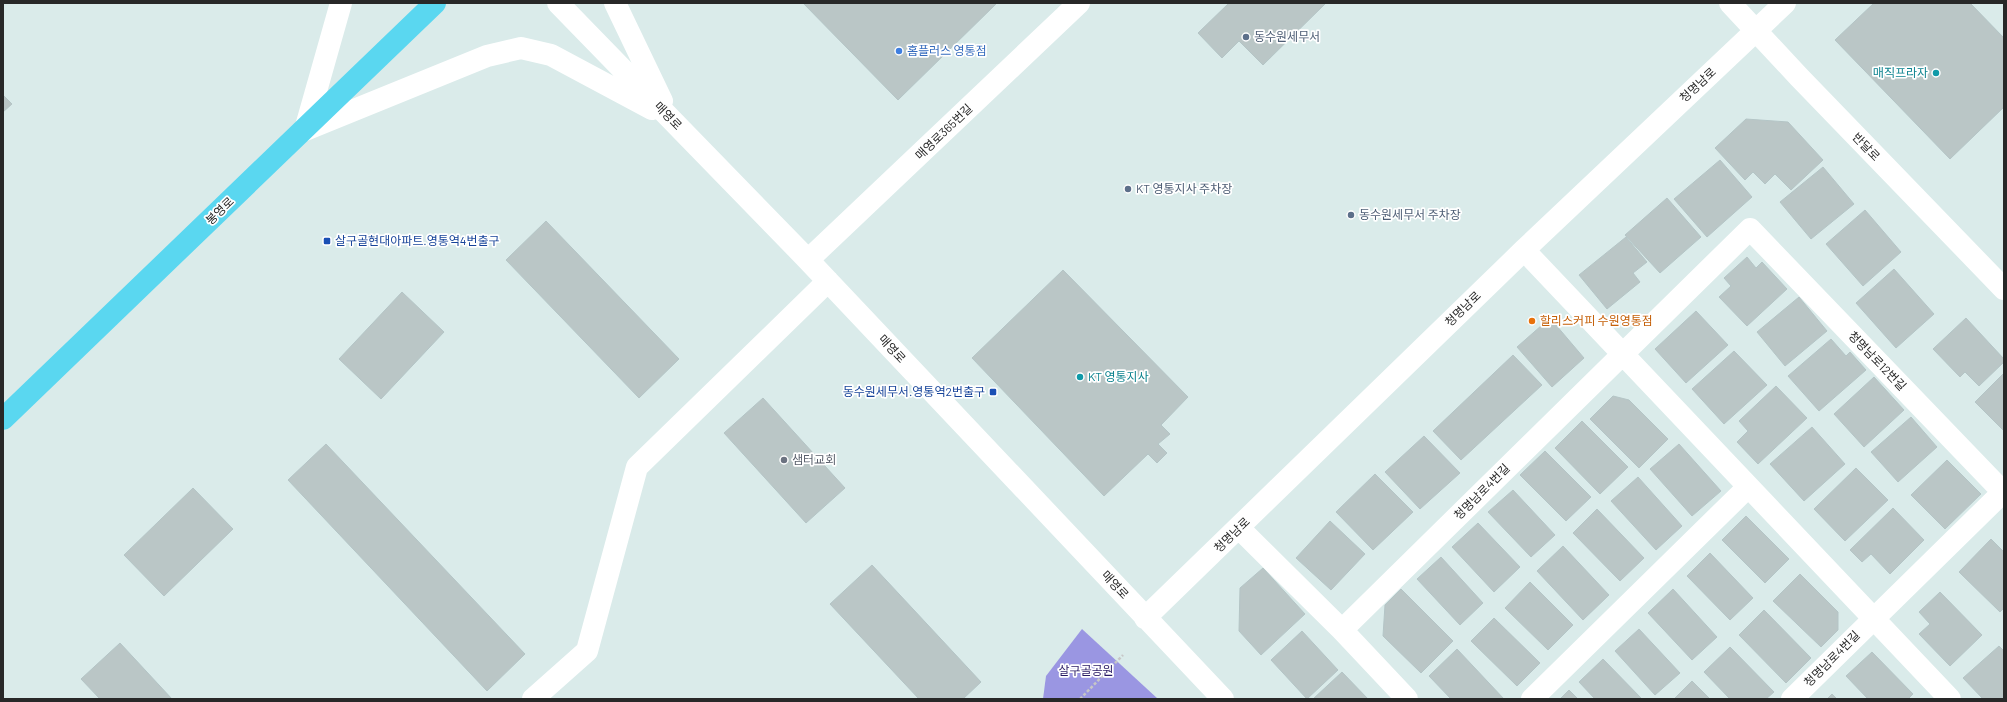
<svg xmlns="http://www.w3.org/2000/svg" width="2007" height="702" font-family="Barlow,'Noto Sans KR',sans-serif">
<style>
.green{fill:#9a96e2}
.building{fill:#bac6c6;stroke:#b4c5c6}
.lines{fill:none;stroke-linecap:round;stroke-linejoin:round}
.path{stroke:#c7c7c7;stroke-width:2.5;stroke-dasharray:3 2;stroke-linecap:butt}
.minor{stroke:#fff;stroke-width:22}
.major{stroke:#5ad7f0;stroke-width:22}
.service-dot{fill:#5c6f8a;stroke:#fff;stroke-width:1.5}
.shop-dot{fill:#3f7fe0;stroke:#fff;stroke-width:1.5}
.culture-dot{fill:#0f9aa8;stroke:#fff;stroke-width:1.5}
.transit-dot{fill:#1a4fb4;stroke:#fff;stroke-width:1.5}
.food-dot{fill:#e8710a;stroke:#fff;stroke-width:1.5}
.worship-dot{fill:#6b7280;stroke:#fff;stroke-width:1.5}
.labels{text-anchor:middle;stroke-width:3.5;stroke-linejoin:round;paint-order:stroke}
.service-label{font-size:12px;fill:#4e5e75;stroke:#fff;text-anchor:start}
.shop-label{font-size:12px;fill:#366cbe;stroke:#fff;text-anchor:start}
.culture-label{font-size:12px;fill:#0d838f;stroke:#fff;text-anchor:end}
.street-label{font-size:12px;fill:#282828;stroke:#fff}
.transit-label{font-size:12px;fill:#164399;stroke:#fff;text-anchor:start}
.food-label{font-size:12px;fill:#c56008;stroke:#fff;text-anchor:start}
.worship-label{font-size:12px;fill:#5b616d;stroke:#fff;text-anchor:start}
.park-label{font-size:12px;fill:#281964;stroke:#fff}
</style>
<rect width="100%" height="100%" fill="#daebea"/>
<path class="green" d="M1082,629L1158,699H1043L1046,676Z"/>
<path class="building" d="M803,3H997L898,100Z
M1229,3H1326L1263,65L1239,41L1222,58L1198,33Z
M1874,3H1970L2004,38V107L1950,159L1835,40Z
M3,95L12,104L3,112Z
M1746,119L1788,122L1823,160L1791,190L1775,174L1765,184L1753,172L1745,180L1715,148Z
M1720,160L1752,197L1707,237L1674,199Z
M1823,167L1854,204L1811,239L1780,202Z
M1667,198L1701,237L1660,273L1625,235Z
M1865,210L1901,252L1863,286L1826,244Z
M546,221L679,359L639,398L506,260Z
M1626,237L1647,262L1633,273L1640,282L1607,309L1579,275Z
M1747,257L1756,268L1762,262L1787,289L1747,326L1719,297L1731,286L1724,278Z
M1894,269L1934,314L1896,348L1856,303Z
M1063,270L1188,397L1161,425L1170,434L1158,444L1167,453L1157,463L1148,454L1104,496L972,358Z
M402,292L444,332L381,399L339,359Z
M1799,297L1827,331L1785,366L1757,332Z
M1696,311L1728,345L1686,383L1655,349Z
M1550,318L1584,358L1552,387L1517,347Z
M1966,318L2004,359V362L1979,386L1965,372L1960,377L1933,349Z
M1831,339L1846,356L1850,352L1866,370L1819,411L1788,376Z
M1734,351L1767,385L1724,424L1692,389Z
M1513,355L1542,385L1461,460L1433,431Z
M2004,373V431L1975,402Z
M1874,377L1904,410L1864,447L1834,414Z
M1776,386L1807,418L1758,464L1737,442L1748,431L1739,421Z
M1613,396L1629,400L1668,439L1639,468L1590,419Z
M763,398L845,488L806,523L724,433Z
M1911,417L1937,447L1898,482L1871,452Z
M1582,421L1628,467L1600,494L1555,448Z
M1812,427L1845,464L1804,501L1770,464Z
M1424,436L1460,473L1420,509L1385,472Z
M326,444L525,654L487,691L288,480Z
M1679,444L1721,491L1692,516L1650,469Z
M1545,451L1591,497L1566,521L1520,475Z
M1947,460L1981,494L1945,529L1911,495Z
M1856,468L1888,500L1845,541L1814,509Z
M1375,474L1413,512L1373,550L1336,512Z
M1638,477L1682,526L1656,550L1611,501Z
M193,488L233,529L164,596L124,555Z
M1513,490L1555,535L1531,557L1488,512Z
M1893,508L1924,540L1890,574L1871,554L1862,562L1850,550Z
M1597,509L1644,558L1620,581L1573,533Z
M1746,516L1789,559L1765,583L1722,540Z
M1330,521L1365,554L1331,590L1296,558Z
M1478,523L1520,567L1494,592L1452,547Z
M1991,539L2004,552V608L2000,612L1959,572Z
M1563,546L1609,595L1583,620L1537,571Z
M1710,553L1753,598L1730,620L1687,576Z
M1441,557L1483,603L1460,625L1417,579Z
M872,565L981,682L963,699H919L830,604Z
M1263,568L1305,614L1261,655L1239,631L1240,588Z
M1800,574L1838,612V630L1821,647L1773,601Z
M1530,582L1573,625L1548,650L1505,608Z
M1401,589L1453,641L1421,673L1383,636L1385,605Z
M1673,589L1717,637L1692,660L1648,613Z
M1940,592L1982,635L1950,666L1919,634L1930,624L1919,612Z
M1764,610L1811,658L1786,683L1739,635Z
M1494,618L1540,663L1517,686L1471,641Z
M1639,629L1680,673L1655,695L1615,651Z
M1302,631L1338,670L1307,699L1271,660Z
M120,643L172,699H100L81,679Z
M1999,646L2004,651V699H1983L1963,678Z
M1730,647L1774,692L1766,699H1730L1704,672Z
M1457,649L1504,699H1451L1429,676Z
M1872,652L1913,694L1908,699H1868L1846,676Z
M1603,659L1641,698L1640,699H1595L1579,682Z
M1342,672L1368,699H1313Z
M1692,681L1710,699H1674Z
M1569,690L1578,699H1560Z
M1832,694L1837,699H1827Z"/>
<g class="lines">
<path class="path" d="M1080,699L1123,655"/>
<path class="minor" d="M558,3L808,260L1223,699
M615,3L662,101
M1730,3L1799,77L2004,289
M305,130L487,56L521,48L551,55L652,109
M305,130L341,3
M1524,250L1950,699
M808,260L1079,3
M1239,528L1342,630L1407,699
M1145,618L1524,250L1785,3
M1342,630L1750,229L2003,492L1792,699
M533,699L587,651L637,467L828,281
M1532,699L1748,487"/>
<path class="major" d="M3,419L435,3"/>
</g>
<g class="service-dot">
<circle cx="1246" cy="37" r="4"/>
<circle cx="1128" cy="189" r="4"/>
<circle cx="1351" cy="215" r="4"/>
</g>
<circle class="shop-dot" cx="899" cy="51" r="4"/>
<g class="culture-dot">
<circle cx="1936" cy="73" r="4"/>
<circle cx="1080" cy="377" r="4"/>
</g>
<g class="transit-dot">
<rect x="323" y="237" width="8" height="8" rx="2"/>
<rect x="989" y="388" width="8" height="8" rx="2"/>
</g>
<circle class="food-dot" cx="1532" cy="321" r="4"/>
<circle class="worship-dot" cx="784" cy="460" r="4"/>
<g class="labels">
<g class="service-label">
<text x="1254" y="41">동수원세무서</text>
<text x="1136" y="193">KT 영통지사 주차장</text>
<text x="1359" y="219">동수원세무서 주차장</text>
</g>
<g class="shop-label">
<text x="907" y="55">홈플러스 영통점</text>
</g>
<g class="culture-label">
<text x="1928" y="77">매직프라자</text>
<text x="1088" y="381" text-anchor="start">KT 영통지사</text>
</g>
<g class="street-label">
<text transform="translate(1698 85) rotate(-43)" y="4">청명남로</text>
<text transform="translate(668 116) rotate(46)" y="4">매영로</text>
<text transform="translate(944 132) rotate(-44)" y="4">매영로365번길</text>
<text transform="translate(1866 147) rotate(46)" y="4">반달로</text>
<text transform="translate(220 211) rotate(-44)" y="4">봉영로</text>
<text transform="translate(1463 309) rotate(-44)" y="4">청명남로</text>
<text transform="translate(892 349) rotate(47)" y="4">매영로</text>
<text transform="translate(1877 361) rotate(46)" y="4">청명남로12번길</text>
<text transform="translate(1482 492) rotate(-45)" y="4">청명남로4번길</text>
<text transform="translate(1232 535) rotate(-44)" y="4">청명남로</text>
<text transform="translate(1115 585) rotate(47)" y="4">매영로</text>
<text transform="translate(1832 659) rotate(-45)" y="4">청명남로4번길</text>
</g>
<g class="transit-label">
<text x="335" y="245">살구골현대아파트.영통역4번출구</text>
<text x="985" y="396" text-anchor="end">동수원세무서.영통역2번출구</text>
</g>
<g class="food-label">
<text x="1540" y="325">할리스커피 수원영통점</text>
</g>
<g class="worship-label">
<text x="792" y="464">샘터교회</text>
</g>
<g class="park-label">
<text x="1086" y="675">살구골공원</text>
</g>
</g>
<rect width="2007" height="702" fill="none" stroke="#282828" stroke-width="8"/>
</svg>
